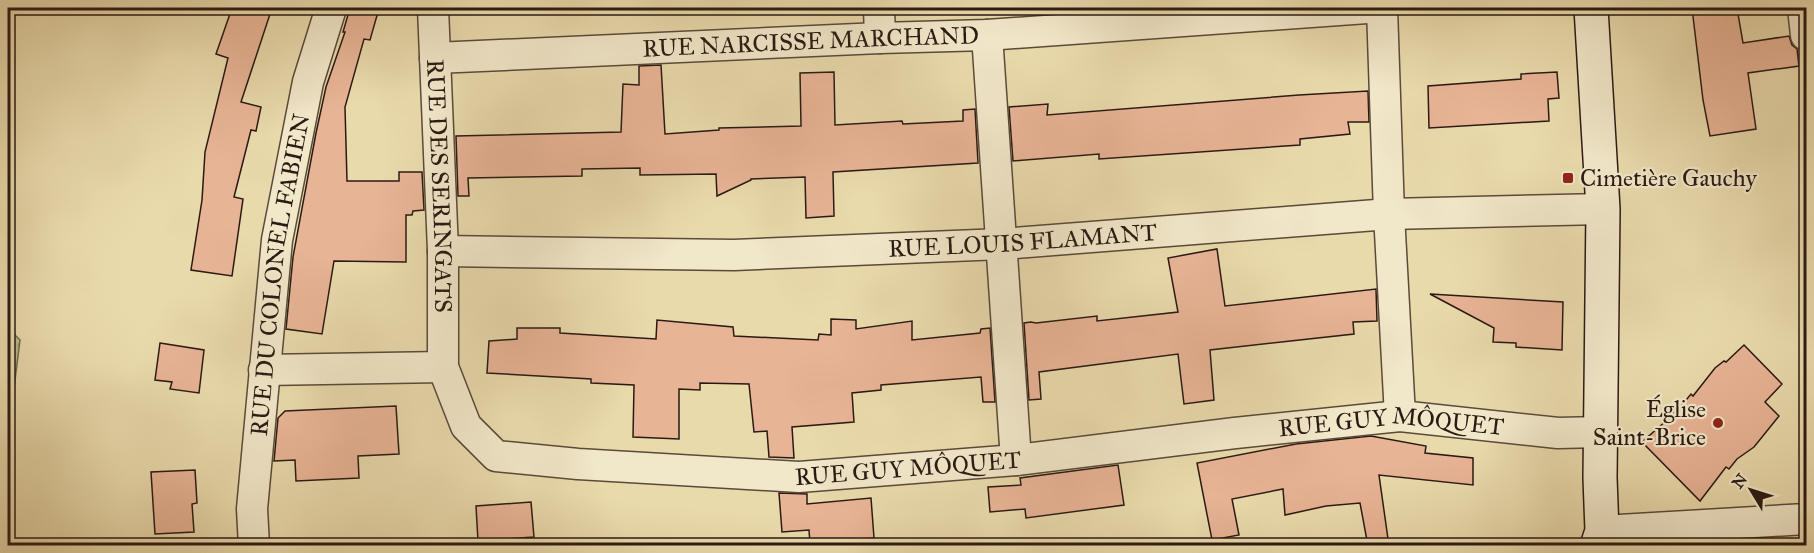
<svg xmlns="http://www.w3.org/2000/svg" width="1814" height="553" font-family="'IM FELL Great Primer',serif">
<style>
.forest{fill:url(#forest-crowns);stroke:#726c4d;stroke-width:1.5}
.building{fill:#e8b496;stroke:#2a1a13;stroke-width:1.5}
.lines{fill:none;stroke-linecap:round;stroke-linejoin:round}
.street-casing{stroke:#5a4a39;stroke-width:33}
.secondary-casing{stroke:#2a1a13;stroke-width:36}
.street{stroke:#f1e7c9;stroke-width:30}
.secondary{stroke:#f1e7c9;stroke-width:33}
.poi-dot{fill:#8f2418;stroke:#f1e7c9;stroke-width:2}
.labels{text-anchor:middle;stroke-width:4.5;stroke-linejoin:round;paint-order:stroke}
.street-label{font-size:24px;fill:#2a1a13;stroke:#f1e7c9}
.poi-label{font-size:24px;fill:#2a1a13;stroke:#f1e7c9;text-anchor:start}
</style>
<defs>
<pattern id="forest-crowns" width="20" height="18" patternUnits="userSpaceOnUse" patternTransform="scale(1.5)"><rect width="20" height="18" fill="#babe87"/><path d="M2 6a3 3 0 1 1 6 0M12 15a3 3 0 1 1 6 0" fill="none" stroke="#a0a374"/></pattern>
</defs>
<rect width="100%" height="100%" fill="#e9daac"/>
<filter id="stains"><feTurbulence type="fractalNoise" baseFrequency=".00333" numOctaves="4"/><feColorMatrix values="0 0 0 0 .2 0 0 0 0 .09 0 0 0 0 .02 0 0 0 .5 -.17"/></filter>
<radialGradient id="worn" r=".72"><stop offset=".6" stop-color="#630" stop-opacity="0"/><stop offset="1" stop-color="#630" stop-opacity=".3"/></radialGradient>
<path class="forest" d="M8,328L20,340L8,436Z"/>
<path class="building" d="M232,8H272L241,102L261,107L256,131L251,130L234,197L243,199L232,276L191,270L202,200L205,152L228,58L216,54Z
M350,8H362L378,12L370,40L364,39L345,107L347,181H399V172H422L424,210L413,211L412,215H406V262L334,261L322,334L286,329L293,257L316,133L326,87L345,32H343Z
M1692,8H1737L1743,43L1789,36L1792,45L1797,49L1799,66L1748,73L1756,129L1710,136L1703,100Z
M661,65L665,134L719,130V128L801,126L800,73L834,72L835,125L902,121L903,124L963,121V110L975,109L978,163L833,172L834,216L806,218L805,177L751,179V180L717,196L716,174L640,175V168L582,169V176L468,178L469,196H458L456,136L621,132L623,84L639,85V66Z
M1557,72L1559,98L1548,99L1549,121L1429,128L1428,86L1521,79V74Z
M1368,91L1369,122H1348L1350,134L1300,139V145L1099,159V154L1013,161L1009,107L1048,104L1047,115L1299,95Z
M1217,249L1225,306L1376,289L1377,321L1353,322L1354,334L1210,350L1214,400L1184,404L1178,354L1039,372L1041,399L1029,400L1024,323L1031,322L1036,323L1097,316V321L1178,312L1168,258Z
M1430,294L1563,302L1562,350L1516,347V343L1493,342L1494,328Z
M831,319L856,320V329L912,321V340L980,333L981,329L990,328L995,402H983L981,377L881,385V390L852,393L854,422L792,427L794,458L769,457L767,431L754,432L749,384L700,383V390L679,389V439L633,437L634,385L591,383V379L487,373L489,341L517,339V328H560V333L656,339L657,320L733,327L734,336L818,340L819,334L831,335Z
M160,343L204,350L199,393L170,389L172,382L155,380Z
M1744,345L1782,384L1765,402L1779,416L1754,447L1737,459L1729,469L1726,467L1700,501L1642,442L1667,420L1674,411L1676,412L1691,394L1693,396L1715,368L1724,361L1726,362Z
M396,406L399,454L358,456L359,478L296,481L295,460L274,461L278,418L285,411Z
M1371,436L1426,446L1425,453L1473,458V485L1379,475L1389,546H1368L1360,503L1326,506L1285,515L1283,489L1232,499L1239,535L1212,540L1197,463L1296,444Z
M1118,465L1124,505L1026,518L1025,509L990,512L988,487L1021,485L1020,478Z
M195,470L197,503L192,504L194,532L155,534L151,472Z
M779,493L807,494V504L871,498L874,538L810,543L809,530L782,532Z
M531,502L534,537L478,541L476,506Z"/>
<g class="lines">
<g class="street-casing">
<g id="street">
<path id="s1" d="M433,8L443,251V367L466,426L496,456L578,464L799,477L1016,460L1235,433L1400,416L1558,433L1601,432"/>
<path d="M879,8L880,38"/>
<path d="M1382,8L1389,214L1400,416"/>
<path d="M1803,8L1806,35"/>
<path d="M987,35L1016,460"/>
<path id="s2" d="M435,58L880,38L987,35L1367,8"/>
<path id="s3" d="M443,251L734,255L1002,244L1389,214L1603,209"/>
<path d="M264,370L443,367"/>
<path d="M1602,531L1806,519"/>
<path id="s4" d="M254,546L252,509L277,240L308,82L331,8"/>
</g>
</g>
<g class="secondary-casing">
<path id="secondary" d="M1591,8L1603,209L1600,478L1602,531L1597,546"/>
</g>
<use href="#street" class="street"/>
<use href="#secondary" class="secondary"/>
</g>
<g class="poi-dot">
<rect x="1562" y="172" width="12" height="12" rx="3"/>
<circle cx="1718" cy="423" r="6"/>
</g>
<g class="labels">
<g class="street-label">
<text dy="8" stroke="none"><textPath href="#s2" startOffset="376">RUE NARCISSE MARCHAND</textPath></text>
<text dy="8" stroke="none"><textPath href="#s1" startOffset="178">RUE DES SERINGATS</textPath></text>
<text dy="8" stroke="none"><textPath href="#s3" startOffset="580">RUE LOUIS FLAMANT</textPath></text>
<text dy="8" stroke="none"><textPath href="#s4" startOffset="273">RUE DU COLONEL FABIEN</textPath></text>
<text dy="8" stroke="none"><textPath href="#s1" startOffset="1364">RUE GUY MÔQUET</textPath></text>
<text dy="8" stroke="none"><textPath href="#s1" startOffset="878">RUE GUY MÔQUET</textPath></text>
</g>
<g class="poi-label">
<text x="1580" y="186">Cimetière Gauchy</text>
<text x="1706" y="417" text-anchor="end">Église<tspan x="1706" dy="28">Saint-Brice</tspan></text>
</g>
</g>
<rect width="1814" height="553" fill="none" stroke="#e9daac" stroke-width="30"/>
<rect x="9" y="9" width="1796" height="535" fill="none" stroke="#2a1a13" stroke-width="3"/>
<rect x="15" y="15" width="1784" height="523" fill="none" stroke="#2a1a13" stroke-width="1.5"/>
<g transform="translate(1751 490) rotate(308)" stroke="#f1e7c9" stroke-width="4.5" paint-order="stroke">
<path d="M0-4.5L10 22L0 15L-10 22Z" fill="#2a1a13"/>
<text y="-9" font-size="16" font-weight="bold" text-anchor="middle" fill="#2a1a13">N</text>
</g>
<rect width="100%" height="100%" filter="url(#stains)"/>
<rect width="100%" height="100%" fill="url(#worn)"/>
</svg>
